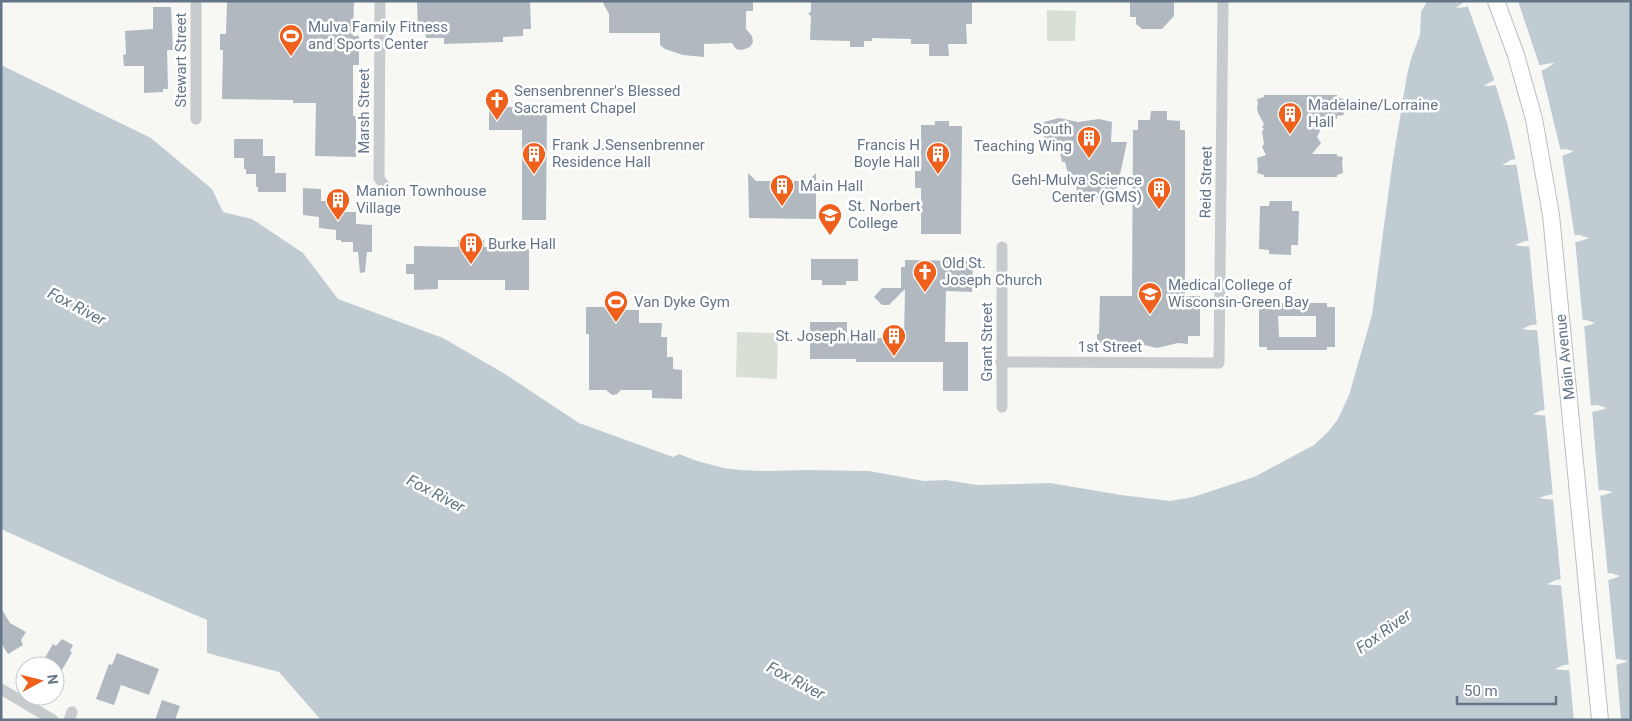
<svg xmlns="http://www.w3.org/2000/svg" width="1632" height="721" font-family="Roboto,sans-serif">
<style>
.green{fill:#d8e0d5}
.water{fill:#c1ccd2;fill-rule:evenodd}
.pier{fill:#f7f8f4}
.building{fill:#b1b8bf;fill-rule:evenodd}
.lines{fill:none;stroke-linecap:round;stroke-linejoin:round}
.secondary-casing{stroke:#b9bec3;stroke-width:18}
.minor{stroke:#c7cbce;stroke-width:11}
.secondary{stroke:#fff;stroke-width:16}
.labels{text-anchor:middle;stroke-width:5;stroke-linejoin:round;paint-order:stroke}
.poi-label{font-size:15px;fill:#647588;stroke:#fff;text-anchor:start}
.street-label{font-size:15px;fill:#647588;stroke:#fff}
.water-label{font-size:16px;font-style:italic;fill:#607783;stroke:#fff}
</style>
<rect width="100%" height="100%" fill="#f7f8f4"/>
<path class="green" d="M1047,10L1076,11L1075,41H1047Z
M737,332L778,333L777,379L736,377Z"/>
<path class="water" d="M1427,1H1465L1456,8L1466,7L1481,1H1631V720H321L279,672L207,653V620L114,580L1,529V65L151,138L212,189L223,212L252,219L303,253L338,299L443,338L505,374L579,423L673,457L679,454L697,461L724,468L740,470L766,471L807,470L869,471L924,481L946,480L977,485L1050,483L1121,495L1170,501L1193,497L1254,477L1314,445L1328,432L1338,419L1349,395L1372,315L1392,166L1407,75L1411,59L1420,35L1421,12ZM1554,63C1545,73 1498,87 1484,86C1497,76 1538,64 1554,63ZM1565,149L1574,151C1559,159 1519,166 1502,165L1511,160ZM1579,235L1589,238C1574,245 1531,249 1515,245L1525,241ZM1586,320L1595,323C1580,330 1538,332 1522,329L1531,325ZM1597,405L1607,408C1592,414 1549,418 1533,414L1542,410ZM1603,490L1613,492C1597,499 1556,502 1539,498L1548,495ZM1611,573L1620,576C1606,583 1563,588 1547,584L1556,580ZM1619,659L1628,661C1613,668 1572,672 1555,669L1564,665Z"/>
<path class="pier" d="M1474,1H1518L1540,67L1495,82L1467,4Z
M1541,69L1561,152L1516,162L1508,126L1495,83Z
M1562,154L1575,238L1529,243L1516,162Z
M1575,240L1583,323L1537,327L1529,244Z
M1584,324L1591,408L1545,413L1537,328Z
M1592,410L1599,493L1553,497L1545,414Z
M1600,494L1608,576L1561,582L1553,498Z
M1608,578L1616,661L1569,667L1561,583Z
M1616,663L1621,720H1574L1569,668Z"/>
<path class="building" d="M227,1H354L353,36H359V65H353V116H356V157L315,156L316,103H293V100L222,99L223,50H220V34H226Z
M417,1H530L531,29H523V36L503,37V42L444,44V38H426L425,31H418Z
M602,1H753V11H746V29L752,36L753,42L750,47L742,50L736,49L732,43L704,44V57L683,55L665,49L660,45V33H609V14Z
M811,1H972V24H966L967,44H948L949,56H929V44H911V39L872,38V41H864V47H850V41L810,40L811,16L808,14L811,11Z
M1130,1H1174V16L1162,29H1142L1136,24V17H1130Z
M153,7H171L173,50H167L168,89H163V92L144,93V66H124L123,55L126,54L125,31L153,29Z
M1264,95H1337V97L1344,99L1342,103L1344,115L1337,116V119H1313L1320,131L1317,137L1321,143L1312,154H1337V156L1343,157L1342,162L1343,173L1337,175V177H1264V175L1257,173L1258,169L1257,158L1266,155L1262,147L1264,144L1262,131L1264,129L1262,127L1264,124L1258,113L1257,107L1258,104L1257,99L1264,97Z
M489,107H547L546,220H522V130H489Z
M1151,111H1167V120L1180,121V130H1185V296H1200V336H1188V344L1178,343L1157,348L1144,345V343H1107V345H1097V334H1099L1100,296H1132L1133,130H1138V120H1150Z
M1059,118L1078,122L1099,119L1112,122L1111,142H1127L1115,198H1077L1076,177H1069L1065,162H1062L1059,149H1044V122Z
M935,121H949V126H962L961,234H921V188H915V171H921V125H935Z
M234,139H263V156H275V173H286V192H258V187H256V174H246V169H244V158H234Z
M748,173L756,181H808L816,173V219L749,218Z
M303,188L321,189V201H338V212H356V224L372,225V252H367L365,272L360,273L358,252H353V242H341V240H336V230L319,228V217L303,215Z
M1270,201H1292V211H1299L1298,245H1291V255L1269,254V250L1259,249L1260,206H1269Z
M458,240H484V247H529V290H505V280H438V289L414,290V274H406V264H414V246L458,247Z
M811,259H858V281H846V285H822V280H811Z
M905,260L973,261L972,292L946,291L945,342H968V391H943V362H856V359H810V322H847V338H904L905,289L889,305H882L874,297L882,288H901V267H905Z
M611,302H617L622,310H639V323H662L661,337H667V357H673V369L682,370V399L652,398V390H621L617,394L612,395L606,390H589V334H586V307H606Z
M1268,303H1327V307H1335V347H1327V350H1267V347H1259V307H1268ZM1278,316H1316V337H1279Z
M1,608L10,623L26,632L21,640L23,645L8,654L1,643Z
M62,639L73,645L70,651L72,652L70,656L55,682V666H40L53,644L56,646Z
M117,653L159,669L149,695L121,685L114,705L96,699L109,664L112,665Z
M162,700L180,706L175,720H155Z"/>
<g class="lines">
<g class="secondary-casing">
<path id="secondary" d="M1496,1L1516,55L1534,119L1551,215L1600,720"/>
</g>
<path class="minor" d="M380,1L379,178L386,188
M196,119V1
M1001,362L1219,363L1223,1
M1002,407V247
M1,689L53,720
M69,720L72,712"/>
<use href="#secondary" class="secondary"/>
</g>
<defs>
<g id="stadium-pin" transform="scale(1.25)"><path d="M0 17L-7.5 6A9.5 9.5 0 1 1 7.5 6Z" fill="#ef601d" stroke="#fff"/><path d="M0-5a6.5 5 0 1 0 0 10a6.5 5 0 1 0 0-10ZM-3.5-1.8h7v3.6h-7Z" fill="#fff"/></g>
<g id="church-pin" transform="scale(1.25)"><path d="M0 17L-7.5 6A9.5 9.5 0 1 1 7.5 6Z" fill="#ef601d" stroke="#fff"/><path d="M-1.2-6h2.4v3.5h3.3v2.4h-3.3V6h-2.4V-.1h-3.3v-2.4h3.3Z" fill="#fff"/></g>
<g id="building-pin" transform="scale(1.25)"><path d="M0 17L-7.5 6A9.5 9.5 0 1 1 7.5 6Z" fill="#ef601d" stroke="#fff"/><path d="M-4-6H4V6H1V3H-1V6H-4ZM-2.5-4.3h1.7v1.8h-1.7ZM.8-4.3h1.7v1.8H.8ZM-2.5-1h1.7V.8h-1.7ZM.8-1h1.7V.8H.8Z" fill="#fff"/></g>
<g id="university-pin" transform="scale(1.25)"><path d="M0 17L-7.5 6A9.5 9.5 0 1 1 7.5 6Z" fill="#ef601d" stroke="#fff"/><path d="M0-5L7-2L0 1L-7-2ZM-4 1L0 2.5L4 1V4Q0 6-4 4Z" fill="#fff"/></g>
</defs>
<g fill-rule="evenodd">
<use href="#stadium-pin" x="291" y="36"/>
<use href="#church-pin" x="497" y="100"/>
<use href="#building-pin" x="1290" y="114"/>
<use href="#building-pin" x="1089" y="138"/>
<use href="#building-pin" x="534" y="154"/>
<use href="#building-pin" x="938" y="154"/>
<use href="#building-pin" x="782" y="186"/>
<use href="#building-pin" x="1159" y="189"/>
<use href="#building-pin" x="338" y="200"/>
<use href="#university-pin" x="830" y="215"/>
<use href="#building-pin" x="471" y="244"/>
<use href="#church-pin" x="925" y="272"/>
<use href="#university-pin" x="1150" y="294"/>
<use href="#stadium-pin" x="616" y="302"/>
<use href="#building-pin" x="894" y="336"/>
</g>
<g class="labels">
<g class="poi-label">
<text x="308" y="32">Mulva Family Fitness<tspan x="308" dy="17">and Sports Center</tspan></text>
<text x="514" y="96">Sensenbrenner's Blessed<tspan x="514" dy="17">Sacrament Chapel</tspan></text>
<text x="1308" y="110">Madelaine/Lorraine<tspan x="1308" dy="17">Hall</tspan></text>
<text x="1072" y="134" text-anchor="end">South<tspan x="1072" dy="17">Teaching Wing</tspan></text>
<text x="552" y="150">Frank J.Sensenbrenner<tspan x="552" dy="17">Residence Hall</tspan></text>
<text x="920" y="150" text-anchor="end">Francis H<tspan x="920" dy="17">Boyle Hall</tspan></text>
<text x="1142" y="185" text-anchor="end">Gehl-Mulva Science<tspan x="1142" dy="17">Center (GMS)</tspan></text>
<text x="800" y="191">Main Hall</text>
<text x="356" y="196">Manion Townhouse<tspan x="356" dy="17">Village</tspan></text>
<text x="848" y="211">St. Norbert<tspan x="848" dy="17">College</tspan></text>
<text x="488" y="249">Burke Hall</text>
<text x="942" y="268">Old St.<tspan x="942" dy="17">Joseph Church</tspan></text>
<text x="1168" y="290">Medical College of<tspan x="1168" dy="17">Wisconsin-Green Bay</tspan></text>
<text x="634" y="307">Van Dyke Gym</text>
<text x="876" y="341" text-anchor="end">St. Joseph Hall</text>
</g>
<g class="street-label">
<text transform="translate(181 60) rotate(-90)" y="5">Stewart Street</text>
<text transform="translate(364 111) rotate(-90)" y="5">Marsh Street</text>
<text transform="translate(1206 182) rotate(-89)" y="5">Reid Street</text>
<text transform="translate(987 342) rotate(-90)" y="5">Grant Street</text>
<text x="1110" y="352">1st Street</text>
<text transform="translate(1565 357) rotate(-96)" y="5">Main Avenue</text>
</g>
<g class="water-label">
<text transform="translate(77 306) rotate(28)" y="6">Fox River</text>
<text transform="translate(436 493) rotate(28)" y="6">Fox River</text>
<text transform="translate(1383 631) rotate(-35)" y="6">Fox River</text>
<text transform="translate(796 680) rotate(28)" y="6">Fox River</text>
</g>
</g>
<rect width="1632" height="721" fill="none" stroke="#647588" stroke-width="5"/>
<g transform="translate(40 681) rotate(83)"><circle r="24" fill="#ffffff" stroke="#c1c8cf"/>
<path d="M0-4L9 19L0 12L-9 19Z" fill="#ef601d"/>
<text y="-8" font-size="14" font-weight="bold" text-anchor="middle" fill="#647588">N</text>
</g>
<path d="M1457 696v8h99v-8" fill="none" stroke="#647588" stroke-width="2.5"/>
<text x="1464" y="696" font-size="15" fill="#647588" stroke="#ffffff" stroke-width="4" paint-order="stroke">50 m</text>
</svg>
